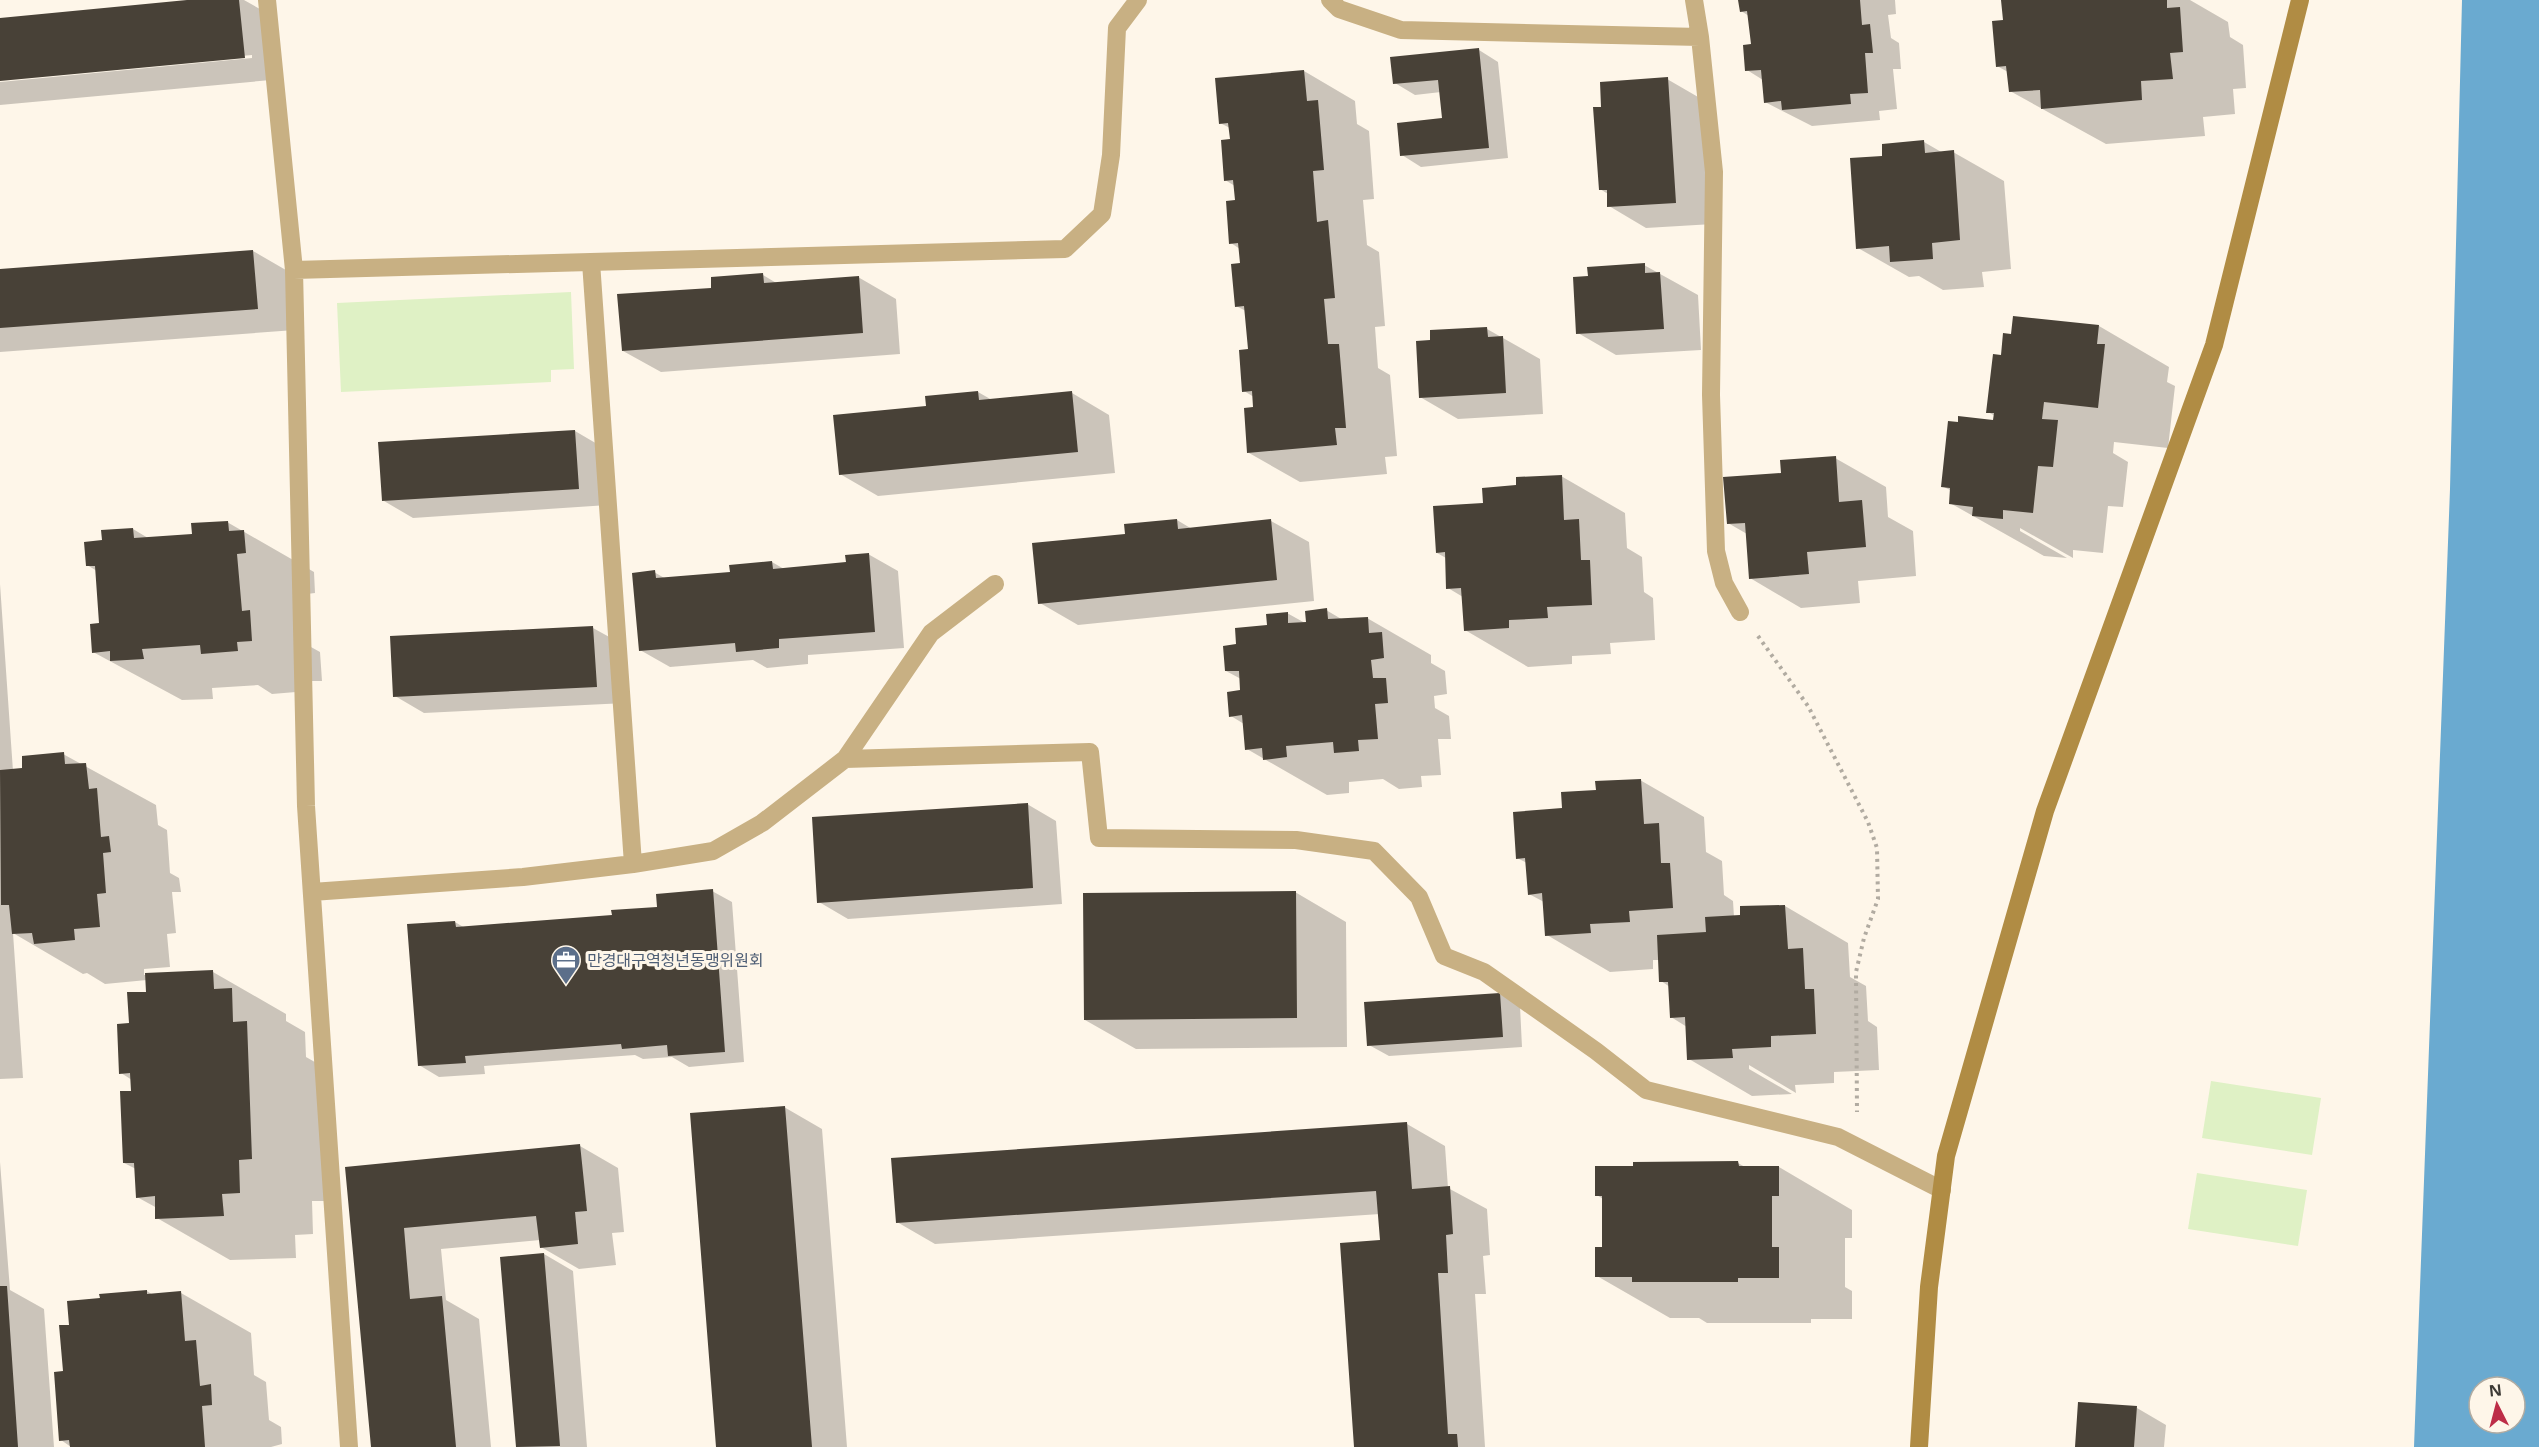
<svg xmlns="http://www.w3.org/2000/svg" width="2539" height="1447" font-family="'Open Sans','Noto Sans KR',sans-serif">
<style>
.green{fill:#dff1c5}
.water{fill:#6aaad0;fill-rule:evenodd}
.shadow{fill:#0003}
.building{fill:#484137}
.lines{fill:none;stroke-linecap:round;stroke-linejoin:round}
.path{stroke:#b1aba1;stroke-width:4;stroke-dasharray:3 4.5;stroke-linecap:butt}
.street{stroke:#c8b083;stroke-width:18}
.secondary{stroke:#b08c44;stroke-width:18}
.labels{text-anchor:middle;stroke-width:6;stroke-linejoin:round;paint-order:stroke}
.service-label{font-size:16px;fill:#4e5e75;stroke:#fef6e9;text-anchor:start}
</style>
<rect width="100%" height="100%" fill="#fef6e9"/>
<path class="green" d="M571,292L574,369L551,370V382L341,392L337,303Z
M2211,1081L2321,1098L2312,1155L2202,1138Z
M2197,1173L2307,1190L2298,1246L2188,1229Z"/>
<path class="water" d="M2462,0H2539V1447H2414L2450,489ZM2479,1387H2515V1423H2479Z"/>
<path class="shadow" d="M203,0H244L276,18L282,79L0,105V82L252,58V55L0,79V19Z
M1740,0H1895L1896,14L1888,15L1891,38L1899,43L1901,69H1893L1897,109L1879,111L1880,120L1812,126L1765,102L1763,80L1747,70L1753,45L1749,16L1741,11Z
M2003,0H2190L2228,22L2230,37L2243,45L2246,88L2233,89L2235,114L2203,117L2205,136L2106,144L2010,91L2008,72L1997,66L2004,22Z
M1479,50L1498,62L1508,158L1421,167L1402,155L1444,120L1441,92L1415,95L1395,83Z
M1304,71L1355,101L1357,124L1369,131L1374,199L1363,200L1367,245L1379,252L1385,326L1375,327L1378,368L1390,375L1397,456L1385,457L1387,474L1300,482L1249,453L1254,397L1244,391L1249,351L1246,311L1236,306L1242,264L1240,249L1231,243L1237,201L1235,186L1225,180L1231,141L1230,128L1220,123Z
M1667,79L1705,101L1713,224L1646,228L1609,206L1608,194L1600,189L1603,108Z
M1924,142L1943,153L1953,152L2004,181L2011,269L1982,272L1984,287L1943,290L1919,276L1909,277L1858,248L1884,157Z
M253,251L291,273L295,330L0,352V271Z
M1644,265L1698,295L1701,350L1616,355L1578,333L1589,277Z
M763,275L778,284L858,277L896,299L900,354L661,372L623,351L713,289Z
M2099,326L2169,367L2167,382L2175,386L2168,448L2114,442L2113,453L2128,462L2123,507L2108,506L2103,553L2073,550V558L2020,528V531L2067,558L2044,556L1950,503L1952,491L1942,486L1994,422L1995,416L1988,412L2002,356Z
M1487,329L1540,359L1543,414L1458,419L1420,397L1432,341Z
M978,392L992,400L1072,393L1109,415L1115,473L878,496L840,474L928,407Z
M575,431L604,448L608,505L413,518L384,501Z
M1835,458L1886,487L1888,517L1913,531L1916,576L1858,581L1860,603L1801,608L1750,578L1747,534L1728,523L1783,474Z
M1561,476L1625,513L1627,548L1642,557L1644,592L1653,598L1655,640L1610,643L1611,654L1572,656V664L1528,667L1465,630L1463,597L1448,588L1446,558L1437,553L1484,505L1518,487Z
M1177,520L1192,529L1271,521L1309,542L1314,601L1078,625L1040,603L1127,535Z
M227,522L314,572L315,593L307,594L311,647L320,652L322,681H307L308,691L272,694L258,685L212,688L213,699L182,700L93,652L101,624L97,571L87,565L103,542L133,529L148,538L194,535Z
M868,554L898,571L904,648L808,655V664L767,668L753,660L670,667L640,650L654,572L666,579L731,573L772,562L784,569L848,564Z
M0,584L13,771L24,769L63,754L156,805L158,825L167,830L170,873L179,878L181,892H172L176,933L167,934L170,967L144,969V975L213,972L286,1014V1021L305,1032L306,1057L320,1065L325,1201H312L313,1234L295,1235L296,1258L230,1260L157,1218V1208L137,1197L136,1169L124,1163L132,1080L121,1073L130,1025L147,993V980L105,984L87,973L83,974L13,933L23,1078L0,1079Z
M1326,610L1343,620L1367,618L1431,655V663L1445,671L1447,694L1434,696L1435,708L1449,716L1451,739H1438L1441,775L1421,776L1422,787L1399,789L1383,779L1349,782V793L1327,795L1247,749L1244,724L1231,716L1242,692L1241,679L1226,671L1238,645L1287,613L1305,623Z
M593,628L622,644L626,703L424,713L395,696Z
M1640,780L1704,817L1706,852L1722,861L1724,895L1733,901L1734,917L1785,906L1848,943L1850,977L1866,986L1868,1021L1877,1027L1879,1070L1834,1072V1083L1795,1085L1796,1093L1749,1065V1069L1792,1094L1752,1096L1689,1059L1687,1027L1671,1017L1670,987L1661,981L1659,960H1653V969L1610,972L1547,935L1544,902L1529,894L1527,863L1517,858L1564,810L1598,791Z
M1027,804L1056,821L1062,904L848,919L819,902Z
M712,891L732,902L744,1062L689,1067L672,1057L643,1059L635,1055L484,1066L485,1074L439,1077L419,1065L455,922L465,928L613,917L658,908Z
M1295,892L1346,922L1347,1047L1136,1049L1085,1020Z
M1500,994L1520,1006L1522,1047L1389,1056L1369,1045Z
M784,1107L822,1129L847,1447H718Z
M1407,1124L1445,1146L1448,1188L1487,1209L1490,1255L1483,1256L1486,1294H1475L1485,1447H1355L1381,1241L1380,1214L935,1244L897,1222Z
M580,1146L618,1168L624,1232L612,1233L616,1265L579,1269L541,1247L540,1240L441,1249L446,1300L479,1319L491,1447H373L346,1168Z
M0,1162L10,1290L44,1309L54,1447H0Z
M1738,1163L1745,1167H1779L1852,1210V1238H1845V1287L1852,1291V1319H1811V1323H1707L1699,1318H1670L1597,1276L1603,1249V1199L1597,1195Z
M544,1254L573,1271L587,1447H517L502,1258Z
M147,1291L153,1295L181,1293L251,1333L254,1375L266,1382L269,1420L281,1427L282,1444L271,1447H71L61,1440L65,1372L71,1326L101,1299Z
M2137,1408L2166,1425L2164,1447H2077Z"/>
<path class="building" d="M187,0H239L245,58L0,81V18Z
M1738,0H1860L1862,25L1870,24L1873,53H1865L1868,93L1850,94L1851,104L1782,110L1781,101L1764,103L1761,70L1745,71L1743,45L1751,44L1747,11L1740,12Z
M2001,0H2167V8L2180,7L2183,52L2170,53L2173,79L2141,81L2142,100L2041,109L2040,90L2009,92L2006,66L1996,67L1992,21L2003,20Z
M1479,48L1489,148L1400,156L1397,123L1442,118L1438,80L1393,84L1390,57Z
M1304,70L1307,101L1318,100L1324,170L1313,171L1317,222L1328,220L1335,298L1324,299L1328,344H1339L1346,428H1335L1337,445L1247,453L1244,408L1253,407L1252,391L1242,392L1239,350L1248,349L1244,306L1235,307L1231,264L1240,263L1238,243L1229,244L1226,201L1235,200L1233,180L1224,181L1221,140L1230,139L1228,123L1219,124L1215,78Z
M1668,77L1676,203L1607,207V190H1599L1593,107H1601L1600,82Z
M1924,140L1925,153L1954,150L1960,240L1932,243L1933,259L1890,262L1889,246L1856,249L1850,158L1882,156V144Z
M253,250L258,309L0,328V269Z
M1645,263V273L1660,272L1664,329L1576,334L1573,277L1588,276L1587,267Z
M763,273L764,283L859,276L863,333L622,351L617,294L711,288V277Z
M2013,316L2099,325L2097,344H2105L2098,408L2044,402L2042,419L2058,420L2053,467L2038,466L2033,513L2003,510V519L1972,516L1973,507L1949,504L1950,488L1941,487L1948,421L1958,422V416L1993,420L1994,413H1986L1993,354L2001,355L2003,333L2011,334Z
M1487,327L1488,337L1503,336L1506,393L1419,398L1416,341L1430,340V330Z
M978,391L979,400L1072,391L1078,452L839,475L833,415L926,406L925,396Z
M575,430L579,489L382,501L378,442Z
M1836,456L1839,502L1862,500L1866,547L1807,552L1809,574L1749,579L1745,523L1727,524L1723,477L1781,473L1780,460Z
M1562,475L1564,520L1579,519L1581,560H1590L1592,605L1547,607L1548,618L1509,620V628L1464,631L1461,588L1446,589L1445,552L1436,553L1433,506L1483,503L1482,488L1516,485V477Z
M1177,519L1178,529L1271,519L1277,580L1038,604L1032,543L1125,534L1124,524Z
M228,521L229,531L244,530L246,553L237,554L242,611L250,610L252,641L237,642L238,651L201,654L200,645L142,649L144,659L110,661V651L92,653L90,624L99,623L95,566H86L84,542L102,540L101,530L133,528L134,538L192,534L191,523Z
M869,553L875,632L779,639V648L736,652L735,643L639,651L632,573L655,570L656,578L730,572L729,565L772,561L773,569L846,562L845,555Z
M1327,608L1328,619L1368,617L1369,633L1382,632L1384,658L1371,660L1373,678H1386L1388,703L1375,704L1378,739L1358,740L1359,751L1334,753L1333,742L1286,746L1287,757L1263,760L1262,748L1245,750L1242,715L1229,717L1227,692L1240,690L1239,671H1225L1223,646L1236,644L1235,628L1267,625L1266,614L1288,612V623L1306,622L1305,611Z
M593,626L597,687L393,697L390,636Z
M64,752L65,764L86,763L89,789L97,788L101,837L109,836L111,852L103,853L106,893L97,894L100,927L74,929L75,940L34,944L32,933L12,934L9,905H1L0,770L22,768V756Z
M1641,779L1644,824L1659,823L1661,863H1670L1673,908L1629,911L1630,922L1590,924L1591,933L1545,936L1542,893L1528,895L1525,858L1516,859L1513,812L1562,808L1561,792L1596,790L1595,781Z
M1028,803L1033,888L817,903L812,817Z
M713,889L725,1052L668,1056L667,1045L622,1049L621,1044L465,1056L466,1063L418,1066L407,924L455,921L456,927L612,915L611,910L657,907L656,894Z
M1296,891L1297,1018L1084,1020L1083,893Z
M1785,905L1788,949L1803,948L1805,989H1814L1816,1034L1771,1036V1047L1732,1049L1733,1058L1687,1060L1685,1017L1670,1018L1668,982H1659L1657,935L1706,932L1705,917L1740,915V906Z
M213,970L214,989L232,988L233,1022L247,1021L252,1159L239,1160L240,1193L222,1194L224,1216L155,1219V1196L136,1198L134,1163H123L120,1091H131L130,1073L119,1074L117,1024L129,1023L127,992H146L145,973Z
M1500,993L1503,1037L1367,1046L1364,1002Z
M785,1106L812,1447H716L690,1113Z
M1407,1122L1412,1189L1450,1186L1453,1234L1446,1235L1448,1273H1438L1448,1434H1457L1458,1447H1354L1340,1243L1380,1240L1376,1191L896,1223L891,1158Z
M580,1144L587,1211L575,1212L578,1244L540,1248L536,1216L404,1228L410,1299L442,1296L456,1447H371L345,1167Z
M1738,1161L1739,1166H1779V1196H1772V1247H1779V1278H1738V1282H1632V1277H1595V1247H1602V1196H1595V1166H1633V1162Z
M544,1253L560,1446L516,1447L500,1257Z
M0,1286H7L18,1447H0Z
M147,1290V1294L181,1291L185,1341L196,1340L200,1386L211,1384L212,1405L202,1406L205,1447H70L69,1440L59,1441L54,1372L63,1371L59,1325H69L67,1301L100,1298L99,1294Z
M2078,1402L2137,1406L2134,1447H2075Z"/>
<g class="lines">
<path class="path" d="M1758,636L1808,706L1868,822L1877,848L1878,899L1864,938L1856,972L1857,1112"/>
<path class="street" d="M267,0L294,270L306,806L349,1447
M1330,0L1339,9L1401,30L1700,37
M1694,0L1700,37L1714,172L1711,395L1716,551L1724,583L1740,612
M591,262L633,864
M294,270L1065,249L1102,214L1111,155L1117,28L1138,0
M845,759L1090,752L1099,838L1296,840L1374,851L1419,897L1444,956L1484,972L1596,1051L1646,1090L1838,1137L1942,1190
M312,892L523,877L633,864L713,851L762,823L845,759L931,633L995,584"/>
<path class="secondary" d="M1919,1447L1929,1287L1946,1156L2045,811L2214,345L2300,0"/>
</g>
<defs>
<g id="office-pin" transform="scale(1.5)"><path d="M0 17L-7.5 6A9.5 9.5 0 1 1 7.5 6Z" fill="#5c6f8a" stroke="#fef6e9"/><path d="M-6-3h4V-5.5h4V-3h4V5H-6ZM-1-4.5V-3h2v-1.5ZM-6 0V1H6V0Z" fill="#fff"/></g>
</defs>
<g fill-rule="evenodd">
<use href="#office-pin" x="566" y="960"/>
</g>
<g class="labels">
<g class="service-label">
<text x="587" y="966">만경대구역청년동맹위원회</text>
</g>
</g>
<g transform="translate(2497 1405) rotate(354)"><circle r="28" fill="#fef6e9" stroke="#b1aba1" stroke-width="1.5"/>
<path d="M0-4.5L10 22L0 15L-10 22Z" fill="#bd2d47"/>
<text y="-9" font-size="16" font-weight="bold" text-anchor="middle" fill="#3d3a35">N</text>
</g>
</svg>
